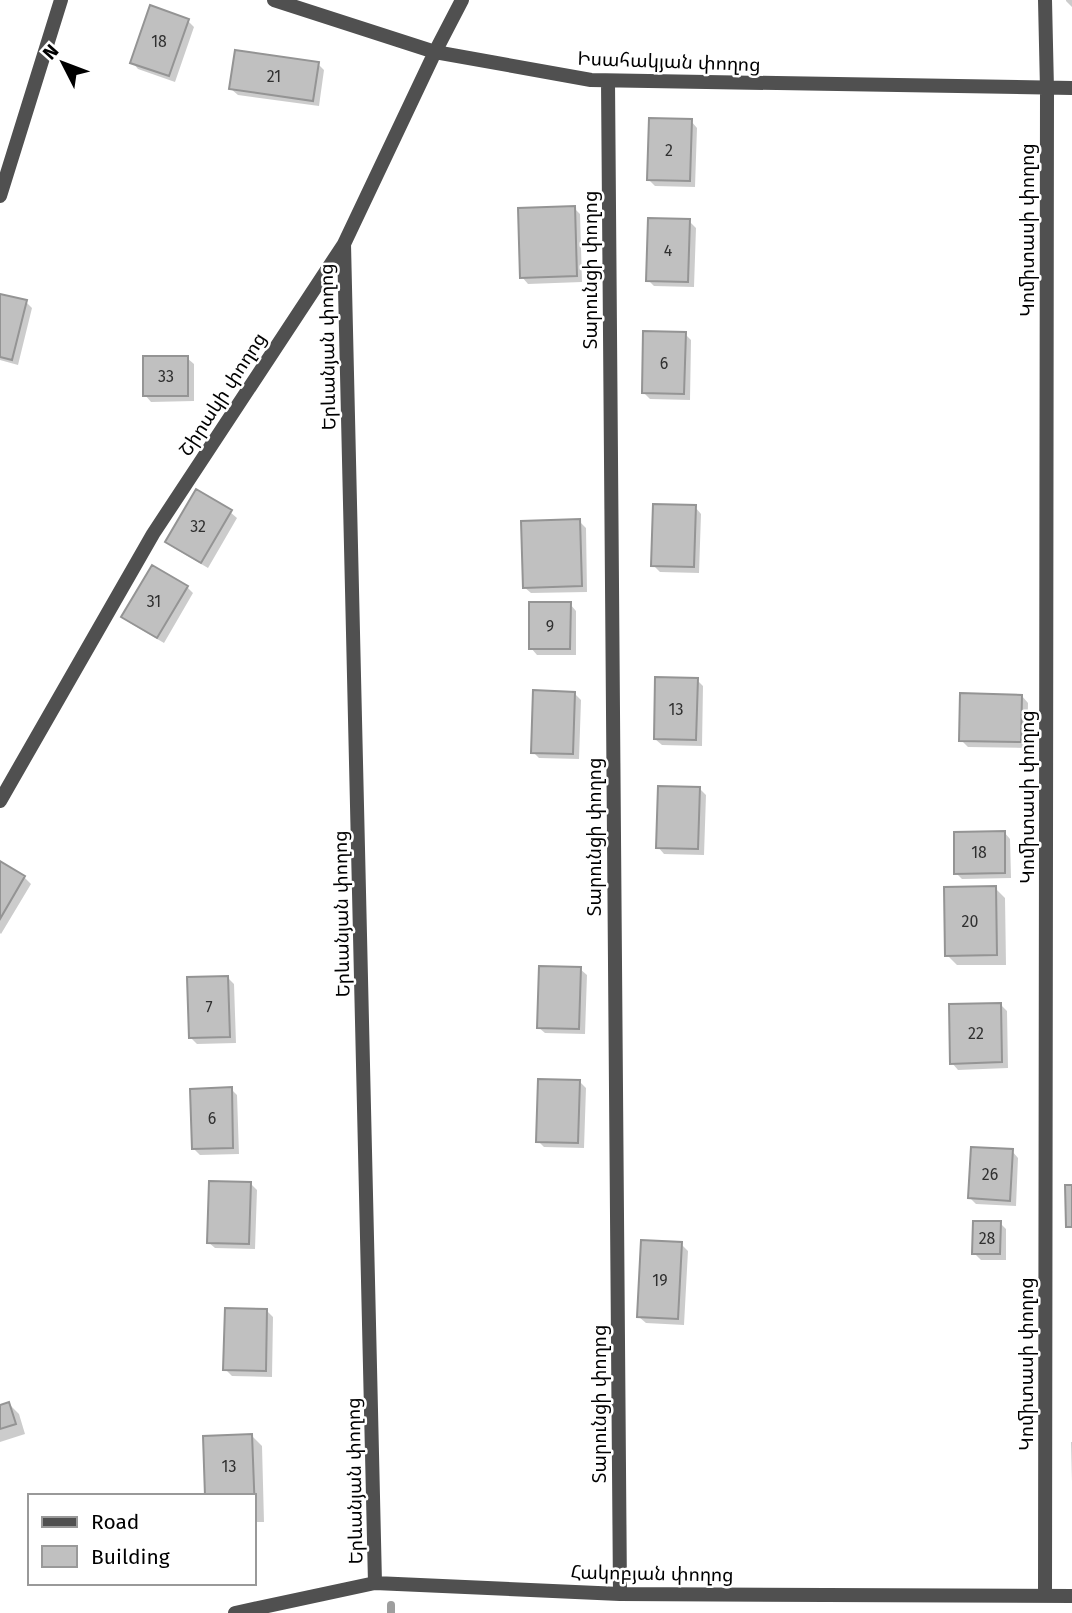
<svg xmlns="http://www.w3.org/2000/svg" width="1072" height="1613" font-family="'Fira Sans','Noto Sans Armenian',sans-serif">
<style>
.shadow{fill:#0003}
.lines{fill:none;stroke-linecap:round;stroke-linejoin:round}
.stream{stroke:#9e9e9e;stroke-width:8}
.building{fill:#c0c0c0;stroke:#949494;stroke-width:2}
.street{stroke:#505050;stroke-width:14}
.labels{text-anchor:middle;stroke-width:5;stroke-linejoin:round;paint-order:stroke}
.number-label{font-size:16px;fill:#303030}
.street-label{font-size:19px;fill:#000;stroke:#fff}
</style>
<rect width="100%" height="100%" fill="#fff"/>
<path class="shadow" d="M1066,0H1072V7L1066,1Z
M188,21L194,27L175,82L138,69L132,62Z
M318,64L324,70L319,106L238,95L231,89Z
M691,121L697,128L695,187L655,186L649,180Z
M574,208L580,214L582,282L528,284L522,277Z
M689,221L696,228L694,287L654,286L648,280Z
M0,295L26,302L32,308L18,365L0,360Z
M685,334L691,340L690,400L650,399L643,392Z
M187,358L194,364V401L151,402L145,395Z
M695,507L701,514L699,573L660,572L653,565Z
M230,512L237,518L208,568L174,548L167,542Z
M579,521L586,528L587,592L531,593L524,587Z
M187,587L193,593L164,643L130,623L123,617Z
M570,604L576,611V655H537L531,648Z
M697,680L703,686L702,746L662,745L655,739Z
M574,693L581,700L579,759L539,758L533,752Z
M1022,696L1028,703L1027,748L968,747L961,740Z
M700,789L706,795L704,855L664,854L658,847Z
M1004,832L1010,839L1011,878L962,879L956,873Z
M0,863L24,877L31,884L1,934L0,933Z
M995,888L1005,898L1006,965H957L947,955Z
M580,969L587,975L585,1034L545,1033L538,1027Z
M228,978L234,984L236,1043L197,1044L190,1037Z
M1000,1004L1007,1011L1008,1068L958,1070L952,1063Z
M580,1082L586,1088L584,1148L544,1147L538,1141Z
M231,1089L237,1095L239,1154L200,1155L194,1149Z
M1012,1151L1018,1158L1016,1206L976,1204L970,1198Z
M250,1183L257,1190L255,1249L215,1248L208,1242Z
M1000,1223L1006,1229V1260H981L974,1253Z
M681,1244L688,1251L684,1325L646,1323L639,1317Z
M267,1311L273,1317L272,1377L232,1376L225,1369Z
M9,1404L19,1414L25,1434L0,1442V1407Z
M252,1436L262,1446L264,1522H254Z
M1071,1442H1072V1482Z"/>
<g class="lines">
<path class="stream" d="M391,1613V1605"/>
</g>
<path class="building" d="M150,5L189,19L169,76L130,63Z
M235,50L319,62L313,101L229,89Z
M649,118L692,119L690,181L647,180Z
M575,206L577,276L520,278L518,208Z
M648,218L690,219L688,282L646,281Z
M0,294L27,300L12,360L0,357Z
M643,331L686,332L684,394L642,393Z
M143,356H188V396H143Z
M196,489L232,510L201,563L165,542Z
M653,504L696,505L694,567L651,566Z
M580,519L582,586L523,588L521,521Z
M152,565L188,586L157,638L121,617Z
M529,602H571L570,649H529Z
M655,677L698,678L696,740L654,739Z
M533,690L575,692L573,754L531,753Z
M960,693L1022,695L1021,742L959,741Z
M658,786L700,787L698,849L656,848Z
M1005,831V873L954,874V832Z
M0,861L25,876L0,919Z
M996,886L997,955L945,956L944,887Z
M539,966L581,967L579,1029L537,1028Z
M228,976L230,1037L189,1038L187,977Z
M1001,1003L1002,1062L950,1064L949,1004Z
M538,1079L580,1080L578,1143L536,1142Z
M232,1087L233,1148L192,1149L190,1089Z
M971,1147L1013,1149L1010,1201L968,1198Z
M209,1181L251,1182L249,1244L207,1243Z
M1065,1185H1072V1227H1066Z
M973,1221H1001L1000,1254H972Z
M641,1240L682,1242L678,1319L637,1317Z
M225,1308L267,1309L266,1371L223,1370Z
M9,1402L16,1424L0,1429V1405Z
M252,1434L255,1513L254,1496H205L203,1436Z"/>
<g class="lines">
<path class="street" d="M274,0L435,52L591,80L1072,88
M1045,0L1047,89L1045,1595
M608,81L620,1594
M0,196L61,0
M344,244L375,1583
M0,801L153,534L344,244L435,52L462,0
M235,1613L375,1583L620,1594L1072,1596"/>
</g>
<g class="labels">
<g class="number-label">
<text x="159" y="47">18</text>
<text x="274" y="82">21</text>
<text x="669" y="156">2</text>
<text x="668" y="256">4</text>
<text x="664" y="369">6</text>
<text x="166" y="382">33</text>
<text x="198" y="532">32</text>
<text x="154" y="607">31</text>
<text x="550" y="632">9</text>
<text x="676" y="715">13</text>
<text x="979" y="858">18</text>
<text x="970" y="927">20</text>
<text x="209" y="1013">7</text>
<text x="976" y="1039">22</text>
<text x="212" y="1124">6</text>
<text x="990" y="1180">26</text>
<text x="987" y="1244">28</text>
<text x="660" y="1286">19</text>
<text x="229" y="1472">13</text>
</g>
<g class="street-label">
<text transform="translate(669 61) rotate(2)" y="7">Իսահակյան փողոց</text>
<text transform="translate(1027 230) rotate(-90)" y="7">Կոմիտասի փողոց</text>
<text transform="translate(590 270) rotate(-90)" y="7">Տարունցի փողոց</text>
<text transform="translate(327 347) rotate(-91)" y="7">Երևանյան փողոց</text>
<text transform="translate(222 394) rotate(-57)" y="7">Շիրակի փողոց</text>
<text transform="translate(1027 797) rotate(-90)" y="7">Կոմիտասի փողոց</text>
<text transform="translate(594 837) rotate(-90)" y="7">Տարունցի փողոց</text>
<text transform="translate(341 914) rotate(-91)" y="7">Երևանյան փողոց</text>
<text transform="translate(1026 1364) rotate(-90)" y="7">Կոմիտասի փողոց</text>
<text transform="translate(599 1404) rotate(-90)" y="7">Տարունցի փողոց</text>
<text transform="translate(354 1481) rotate(-91)" y="7">Երևանյան փողոց</text>
<text transform="translate(652 1573) rotate(1)" y="7">Հակոբյան փողոց</text>
</g>
</g>
<rect x="28" y="1494" width="228" height="91" fill="#ffffff" stroke="#999999" stroke-width="2"/>
<rect x="42" y="1517" width="35" height="10" fill="#505050" stroke="#999999" stroke-width="2"/>
<text x="91" y="1529" font-size="21" fill="#000000">Road</text>
<rect x="42" y="1546" width="35" height="21" fill="#c0c0c0" stroke="#999999" stroke-width="2"/>
<text x="91" y="1564" font-size="21" fill="#000000">Building</text>
<g transform="translate(63 63) rotate(312)" stroke="#ffffff" stroke-width="5" paint-order="stroke">
<path d="M0-5L12 26L0 18L-12 26Z" fill="#000000"/>
<text y="-10" font-size="19" font-weight="bold" text-anchor="middle" fill="#000000">N</text>
</g>
</svg>
